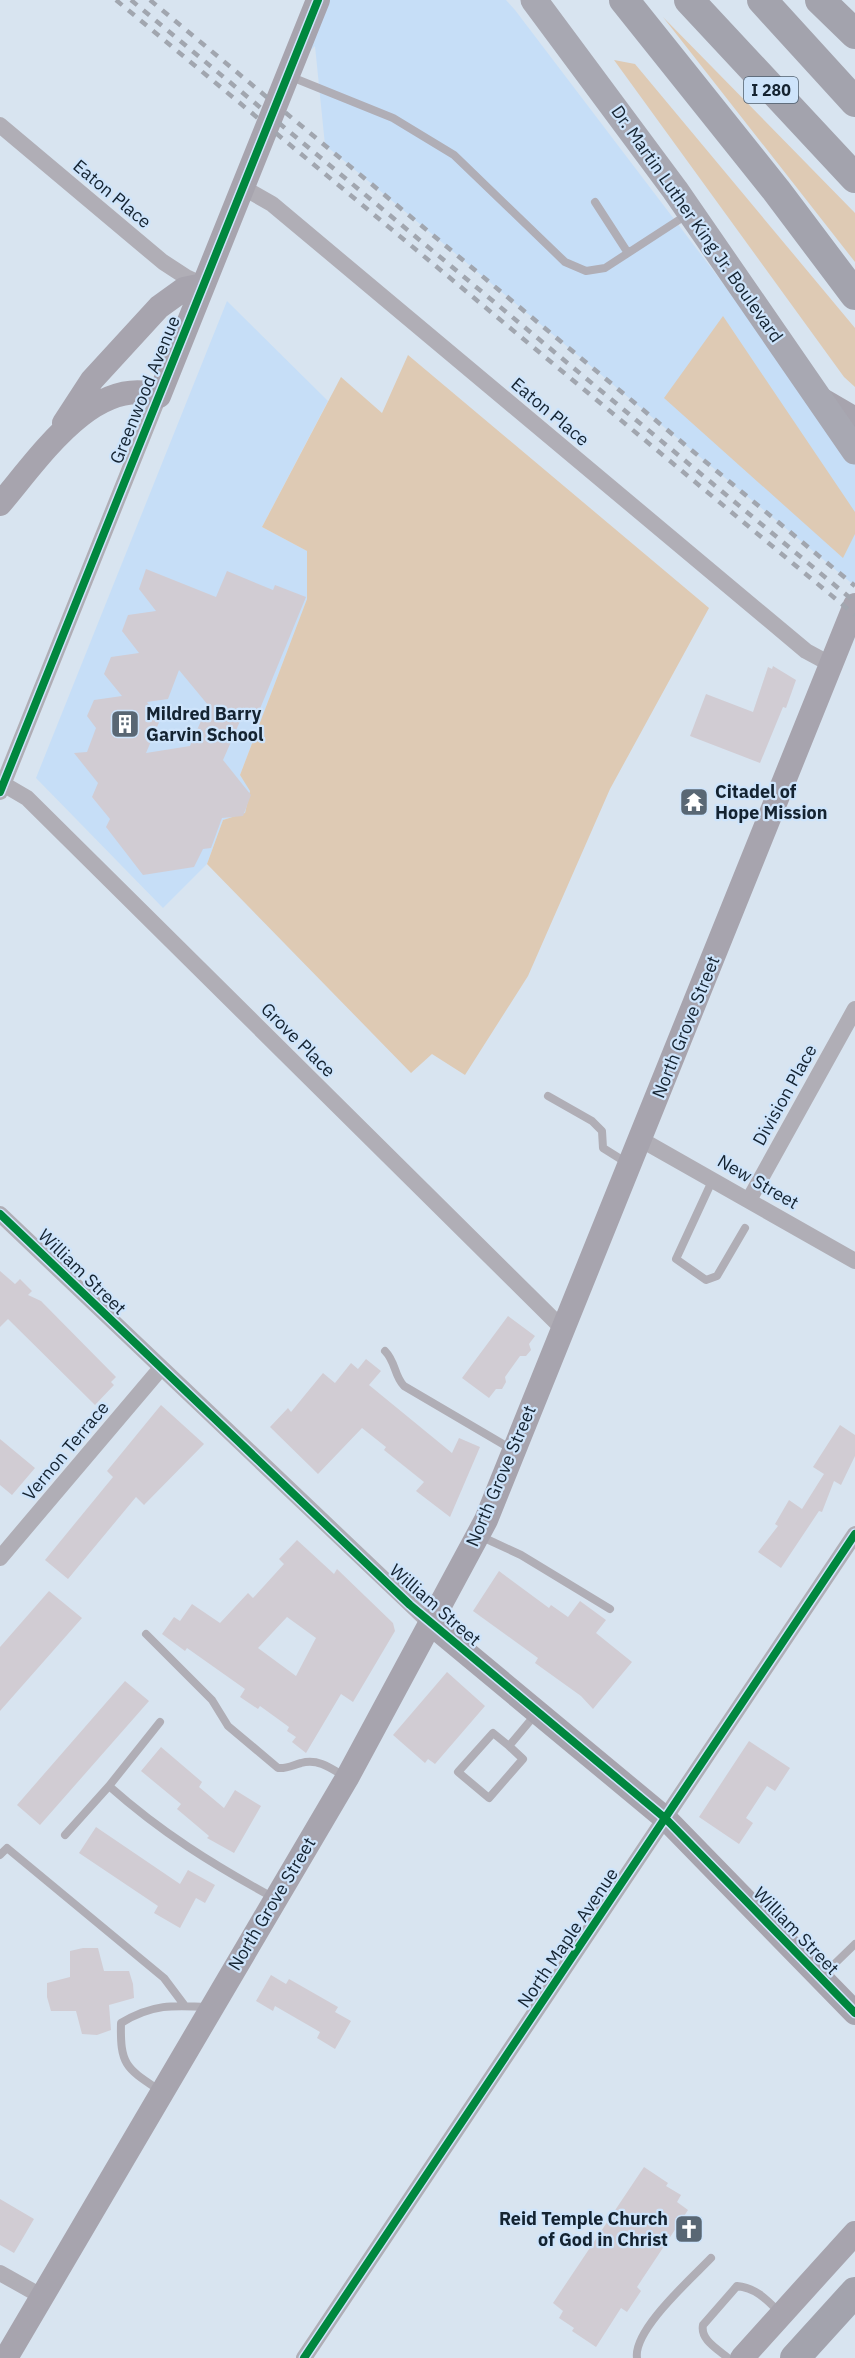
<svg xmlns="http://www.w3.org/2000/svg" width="855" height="2358" font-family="'IBM Plex Sans',sans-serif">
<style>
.built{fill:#c6def7}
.green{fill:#decab4}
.building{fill:#d1ccd3;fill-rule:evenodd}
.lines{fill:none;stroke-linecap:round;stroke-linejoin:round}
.lane{stroke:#b0aeb6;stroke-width:8}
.street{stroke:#b0aeb6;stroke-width:16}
.secondary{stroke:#a7a4ae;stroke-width:24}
.primary{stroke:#a8a8b2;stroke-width:27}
.highway{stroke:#a3a3ad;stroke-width:30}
.rail{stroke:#a1a6af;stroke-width:4.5;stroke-dasharray:8 8;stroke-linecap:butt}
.cycleway-casing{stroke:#cee4fb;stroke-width:11}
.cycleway{stroke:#00873e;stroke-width:8}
.labels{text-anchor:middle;stroke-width:4.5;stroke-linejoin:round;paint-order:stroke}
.shield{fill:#cee4fb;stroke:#4c5d6e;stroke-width:1.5}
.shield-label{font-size:16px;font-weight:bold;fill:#142331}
.street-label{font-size:18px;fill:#142331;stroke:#cee4fb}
.poi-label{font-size:18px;font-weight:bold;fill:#142331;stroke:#cee4fb;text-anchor:start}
</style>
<rect width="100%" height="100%" fill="#d8e4f0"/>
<path class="built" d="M326,0H506L515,10L855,457V586L325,145L315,46L290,71Z
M227,301L328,401L262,527L307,551V599L240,775L251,791L245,814L223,820L207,864L163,908L36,778Z"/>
<path class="green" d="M663,17L855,213V262Z
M614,60L635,64L855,328V387L844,377Z
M723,316L855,512V534L843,558L664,398Z
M408,355L709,608L610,789L528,976L465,1075L432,1054L411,1073L207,864L223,820L245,813L250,791L240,775L307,599V551L262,527L341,377L382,413Z"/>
<path class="building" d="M146,569L216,597L227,571L273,590L275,585L306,597L257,716L241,719L223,760L251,795L243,816L222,818L211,848L203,849L194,867L143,875L106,827L110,819L92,797L98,783L74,753L87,752L96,728L87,716L94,700L122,696L104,674L111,657L139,653L122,631L128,615L156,611L139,589ZM179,670L208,705L190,746L146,753L160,720L147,702L168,699Z
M773,666L796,680L786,708L783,707L760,763L690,736L706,694L753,712L768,667L772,669Z
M0,1271L15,1284L20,1279L32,1291L28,1295L41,1301L116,1377L111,1382L114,1385L95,1405L8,1319L0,1327Z
M508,1316L535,1336L529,1344L531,1350L526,1356H520L505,1377L506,1382L502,1389H496L489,1398L462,1378Z
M366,1359L381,1371L369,1385L452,1453L459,1438L480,1447L450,1517L416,1491L424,1482L384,1450L386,1447L362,1428L318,1474L270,1427L288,1408L291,1412L323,1373L335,1383L351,1363L358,1369Z
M161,1405L204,1444L144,1505L136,1497L68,1579L45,1560L113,1477L107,1471Z
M840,1425L855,1435V1456L841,1485L834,1481L822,1512L819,1511L781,1568L758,1552L778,1526L775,1524L789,1500L802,1509L824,1474L813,1467Z
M0,1439L35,1468L12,1495L0,1485Z
M297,1540L334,1574L337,1569L393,1623L395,1631L353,1702L341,1694L306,1753L292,1742L296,1737L287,1731L289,1727L260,1706L258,1709L240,1697L245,1689L187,1648L185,1651L162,1634L174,1617L180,1621L192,1604L220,1623L248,1593L253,1598L284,1564L279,1559ZM287,1617L316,1638L296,1676L258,1648Z
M499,1571L549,1608L551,1605L568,1617L580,1601L606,1620L596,1633L632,1662L593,1709L581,1696L535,1663L538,1658L473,1611Z
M49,1591L82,1618L0,1711V1647Z
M447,1672L485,1706L435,1764L428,1759L425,1763L393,1735Z
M125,1681L149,1701L40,1825L17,1805Z
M749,1741L790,1768L775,1791L767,1786L746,1818L753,1823L739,1844L699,1817Z
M161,1747L202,1782L199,1787L224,1808L235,1790L261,1806L234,1853L207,1838L209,1836L177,1809L181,1804L141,1771Z
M96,1827L180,1884L188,1870L215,1885L205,1903L196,1898L180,1928L154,1913L158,1906L79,1853Z
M83,1948H98L104,1971H129L133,1984L134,1998L109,2005L111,2030L97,2035L82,2034L76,2011H51L47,1997V1983L70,1977V1951Z
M271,1975L286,1984L289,1979L338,2007L335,2012L351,2021L335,2049L317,2038L320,2032L275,2006L273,2011L256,2001Z
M644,2167L668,2183L666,2186L681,2195L677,2202L688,2210L637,2287L641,2291L627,2312L621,2308L596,2347L572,2331L574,2328L559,2318L563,2311L553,2303Z
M0,2199L34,2219L14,2253L0,2245Z"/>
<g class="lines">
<path class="lane" d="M289,76L393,118L454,155L565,262L586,271L605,268L688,214
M595,202L628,253
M548,1096L592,1121L602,1131L603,1148L627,1163
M713,1179L676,1259L706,1280L717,1276L745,1228
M385,1351C396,1362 394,1376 404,1386L513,1450
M480,1536L521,1555L610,1609
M146,1634L212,1700L228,1726L278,1768C287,1769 293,1765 301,1763C319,1758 332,1769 347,1778
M509,1746L523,1759L489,1798L458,1772L493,1733L509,1746L535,1715
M109,1786L160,1722
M65,1835L109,1786C162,1833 212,1864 274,1898
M0,1855L7,1848L164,1978L185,2006
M821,1977L855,1944
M159,2090C126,2068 120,2065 121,2023C152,2004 173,2005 208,2007
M637,2358C633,2330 691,2279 711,2258
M728,2358C718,2349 700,2340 703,2325L737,2286C756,2288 766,2299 779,2312"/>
<path class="street" d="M0,125L163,262L186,277L203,285
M244,188L272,204L806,651L832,665
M3,784L27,798L562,1328
M0,792L159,396
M640,1139L855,1261
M749,1200L855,1009
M0,1214L430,1623
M0,1558L161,1368
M0,2273L41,2296
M304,2358L855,1534"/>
<path class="secondary" d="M821,399L855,419
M64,423L92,380L159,307L184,289L203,285
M0,504C37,461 94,373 159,396L318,0
M430,1623L666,1819L855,2013
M6,2358L347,1778L486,1520L855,605
M742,2358L855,2233"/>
<path class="primary" d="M534,0L675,190L855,451"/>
<path class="highway" d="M624,0L776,190L855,295
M689,0L855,178
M762,0L855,102
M820,0L855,34
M795,2358L855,2292"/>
<path class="rail" d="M116,0L855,615
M131,0L855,602
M150,0L855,586"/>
<g class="cycleway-casing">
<path id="cycleway" d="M0,792L318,0
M0,1214L410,1605L666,1819L855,2013
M304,2358L855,1534"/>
</g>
<use href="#cycleway" class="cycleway"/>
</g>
<defs>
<g id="building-square" transform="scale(1.5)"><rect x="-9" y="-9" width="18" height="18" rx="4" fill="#596774" stroke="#cee4fb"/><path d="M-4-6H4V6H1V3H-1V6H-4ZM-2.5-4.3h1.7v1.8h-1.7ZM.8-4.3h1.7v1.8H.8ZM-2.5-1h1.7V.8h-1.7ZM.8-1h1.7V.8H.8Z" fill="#fff"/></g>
<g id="temple-square" transform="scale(1.5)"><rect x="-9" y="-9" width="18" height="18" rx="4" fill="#596774" stroke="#cee4fb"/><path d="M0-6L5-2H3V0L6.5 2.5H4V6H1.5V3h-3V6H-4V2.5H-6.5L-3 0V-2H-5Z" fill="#fff"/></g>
<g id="church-square" transform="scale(1.5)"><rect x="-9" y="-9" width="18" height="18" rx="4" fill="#596774" stroke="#cee4fb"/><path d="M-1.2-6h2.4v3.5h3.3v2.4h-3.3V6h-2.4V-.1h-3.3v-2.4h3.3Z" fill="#fff"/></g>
</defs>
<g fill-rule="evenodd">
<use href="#building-square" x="125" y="724"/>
<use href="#temple-square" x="694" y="802"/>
<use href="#church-square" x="689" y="2229"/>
</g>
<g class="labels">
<rect class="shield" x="744" y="77" width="54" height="26" rx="4.5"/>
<g class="shield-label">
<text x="771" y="96">I 280</text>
</g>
<g class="street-label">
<text transform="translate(112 194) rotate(40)" y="6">Eaton Place</text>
<text transform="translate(697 224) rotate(55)" y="6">Dr. Martin Luther King Jr. Boulevard</text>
<text transform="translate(145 390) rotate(-68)" y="6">Greenwood Avenue</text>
<text transform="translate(550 412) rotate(40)" y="6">Eaton Place</text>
<text transform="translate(686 1027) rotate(-68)" y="6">North Grove Street</text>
<text transform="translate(298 1040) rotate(45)" y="6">Grove Place</text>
<text transform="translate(785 1095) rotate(-61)" y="6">Division Place</text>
<text transform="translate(758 1182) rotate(30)" y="6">New Street</text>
<text transform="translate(82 1272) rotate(44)" y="6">William Street</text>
<text transform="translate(66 1451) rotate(-50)" y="6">Vernon Terrace</text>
<text transform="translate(501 1476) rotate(-67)" y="6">North Grove Street</text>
<text transform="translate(435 1605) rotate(41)" y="6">William Street</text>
<text transform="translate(272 1904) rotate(-59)" y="6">North Grove Street</text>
<text transform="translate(796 1931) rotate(46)" y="6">William Street</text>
<text transform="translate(568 1938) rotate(-56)" y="6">North Maple Avenue</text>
</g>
<g class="poi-label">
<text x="146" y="720">Mildred Barry<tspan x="146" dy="21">Garvin School</tspan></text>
<text x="715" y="798">Citadel of<tspan x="715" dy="21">Hope Mission</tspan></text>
<text x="668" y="2225" text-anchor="end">Reid Temple Church<tspan x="668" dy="21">of God in Christ</tspan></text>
</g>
</g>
</svg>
